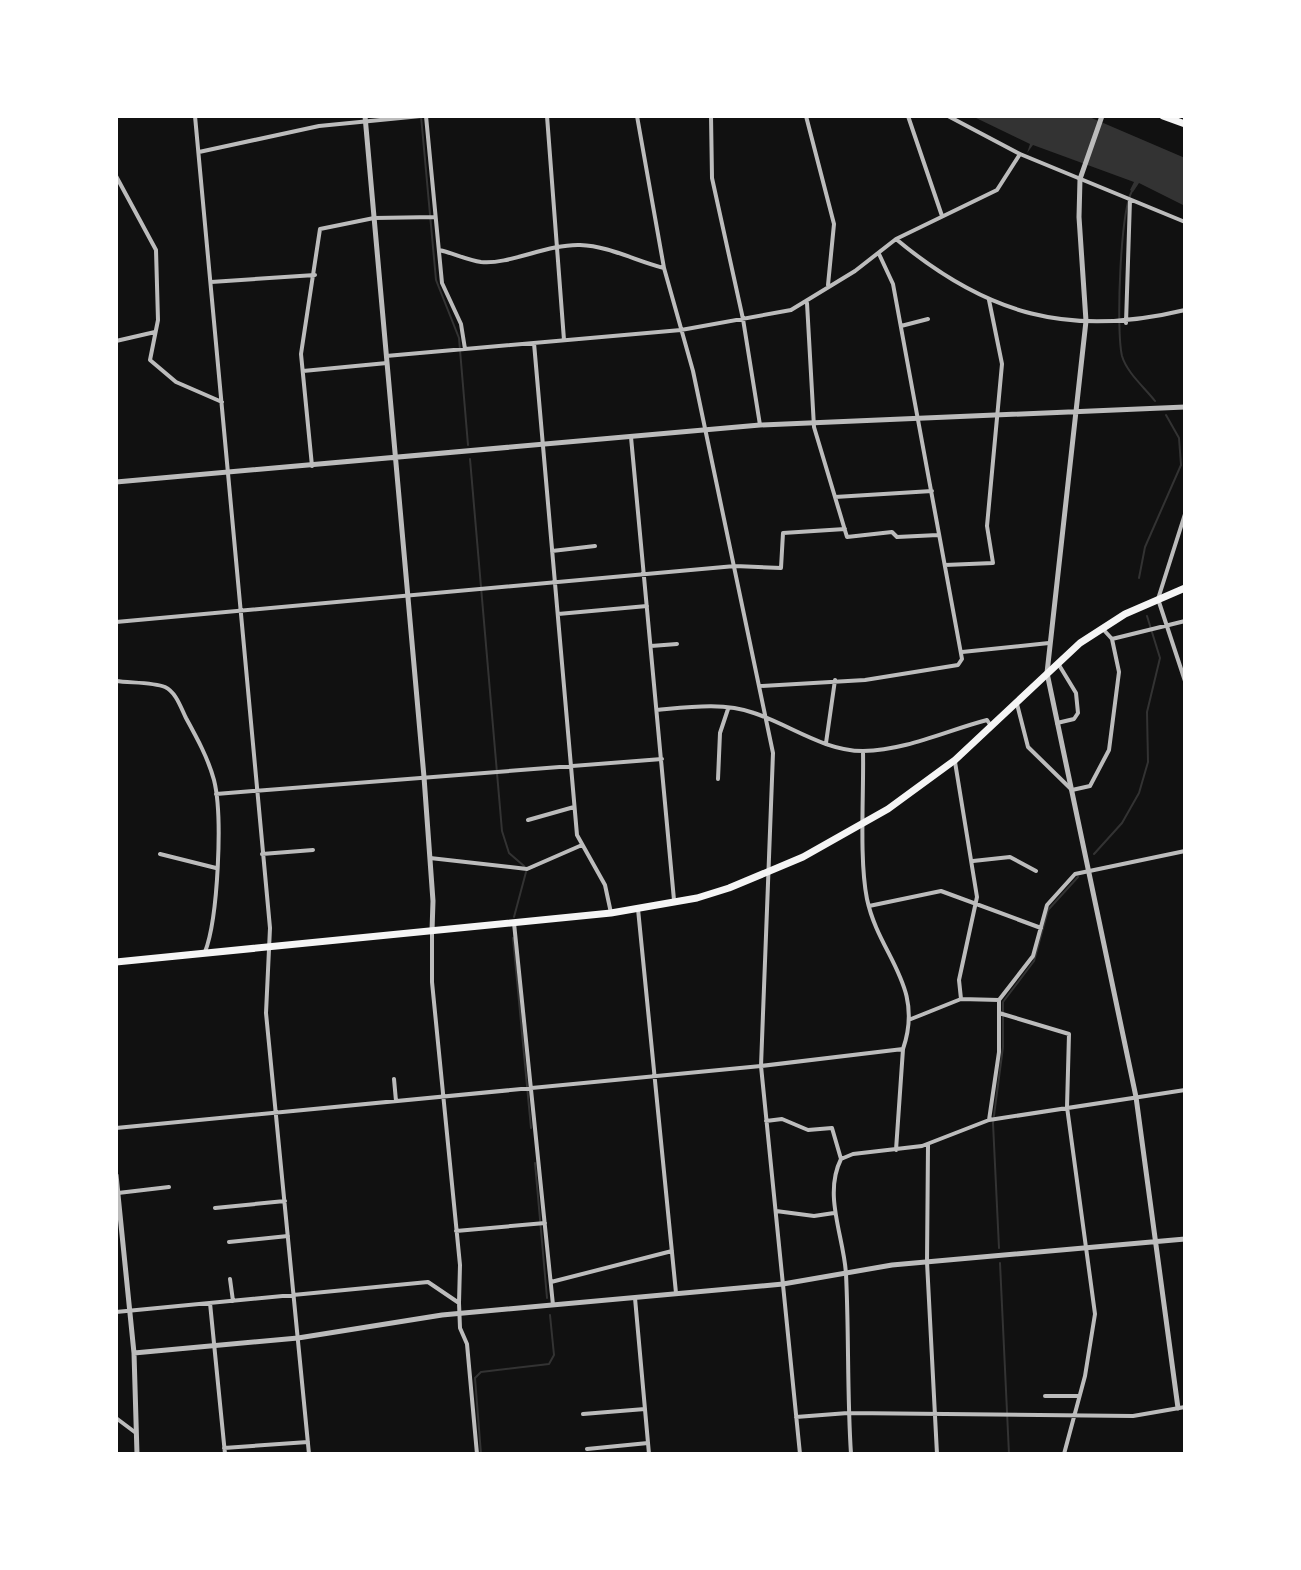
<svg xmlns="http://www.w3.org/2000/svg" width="1301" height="1570" font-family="Quicksand,sans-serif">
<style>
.water{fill:#333}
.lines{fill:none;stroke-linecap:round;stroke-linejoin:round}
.stream{stroke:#333;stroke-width:2}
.minor{stroke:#bcbcbc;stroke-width:4}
.tertiary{stroke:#bcbcbc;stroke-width:5}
.primary{stroke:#f5f5f5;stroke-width:7}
.trunk{stroke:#f5f5f5;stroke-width:7}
</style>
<rect width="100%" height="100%" fill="#111"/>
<path class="water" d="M972,116H1087L1185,158V206L1139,183L1133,192L1130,190L1134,182L1033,145L1027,153L1030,144Z"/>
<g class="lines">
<path class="stream" d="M421,116L436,280L459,338L468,445
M1132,191C1120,213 1116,331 1122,356C1127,373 1145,388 1155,401
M470,459L502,831L509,853L524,866
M1139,578L1145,547L1181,465L1179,438L1166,415
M1094,854L1122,823L1139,793L1148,762L1147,712L1160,658L1147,616
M514,917L526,872
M513,938L531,1128
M535,1163L547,1298
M999,1248L993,1123L1003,1047V1002L1034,961L1048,910L1078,877
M1000,1263L1009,1454
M481,1454L475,1378L481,1372L549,1364L554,1355L550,1315"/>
<path class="minor" d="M195,116L270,928L266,1013L309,1454
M426,116L442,283L461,324L465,349
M547,116L564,340
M637,116L664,268L693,371L773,753L761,1066L800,1454
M711,116L712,178L743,319L760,425
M806,116L834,224L828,285
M908,116L942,216
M948,116L1020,154L1185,222
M199,152L319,126L421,116
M116,176L156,250L158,320L150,360L176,382L222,402
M896,239C987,315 1070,338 1185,310
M439,250C453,253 467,260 481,262C509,265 547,244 580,245C609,246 636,261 664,268
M211,282L315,275
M807,303L814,427L847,537L892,532L897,537L938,535
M1126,323L1130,200
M901,326L928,319
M116,341L155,332
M534,343L577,835L605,885L611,913
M386,356L681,330L791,310L855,271L896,239L997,190L1020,154
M303,371L387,363
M631,437L674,900
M312,466L301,354L320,229L374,218L435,217
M835,497L932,491
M1185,514L1158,599L1185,681
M552,551L595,546
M945,565L993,563L987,526L1002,364L989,300
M558,614L647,606
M116,622L735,566L781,568L783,533L845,529
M1102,628L1112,639L1185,621
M651,646L677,644
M962,652L1049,643
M116,681C130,683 153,682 165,687C176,692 181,708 186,718C197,738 208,758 214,780C223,816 218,918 205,952
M760,686L865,680L958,665L962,659L893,284L879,254
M1017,704L1028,747L1072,790L1090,786L1109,750L1119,672L1112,639
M657,710C689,707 724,702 754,713C790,725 824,751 863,751C907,750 945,731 987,720L991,726
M1057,723L1074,719L1078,713L1076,693L1059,665
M826,743L835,680
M955,762L977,897L959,980L961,999
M718,779L720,733L728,709
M216,794L662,759
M528,820L574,807
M160,854L216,868
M262,854L313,850
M430,858L527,869L582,845
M973,861L1010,857L1036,871
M869,906L941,891L1041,928
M638,909L676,1293
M514,923L553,1305
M432,931V982L460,1265L459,1303
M999,1013L1069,1034L1067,1107L1095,1314L1085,1376L1064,1454
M911,1019L961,999L999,1000
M394,1079L396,1101
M989,1120L999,1052V1000L1033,956L1047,905L1075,874L1185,851
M766,1121L782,1119L808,1130L832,1128L841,1159L853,1154L922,1146L989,1120L1185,1090
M116,1128L761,1066L903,1049C925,985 879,956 867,899C859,859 864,793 863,751
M928,1145L927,1262L937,1454
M896,1150L903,1049
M841,1159C823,1195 844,1237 846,1274C849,1334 847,1394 851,1454
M118,1193L169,1187
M215,1208L285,1201
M776,1211L814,1216L834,1213
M456,1231L545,1223
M229,1242L288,1236
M230,1279L233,1301
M551,1282L672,1251
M635,1298L649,1454
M210,1303L225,1454
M116,1312L428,1282L459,1303L460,1328L467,1344L477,1454
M1045,1396H1079
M583,1414L645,1409
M796,1417L848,1413L1133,1416L1185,1407
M116,1418L136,1433
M224,1448L308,1442
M587,1449L648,1443"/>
<path class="tertiary" d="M365,116L424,777L433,901L432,931
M1102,116L1080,179L1079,217L1086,321L1047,673L1136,1097L1178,1408
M116,482L760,425L1185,407
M116,1175L134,1353L137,1454
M134,1353L298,1338L442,1315L783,1284L892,1265L1185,1239"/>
<path class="primary" d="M116,962L611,913L697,898L729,888L803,857L888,809L955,760L1080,643L1125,614L1185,588"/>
<path class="trunk" d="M1163,116L1185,124"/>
</g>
<rect width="1301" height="1570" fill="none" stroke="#ffffff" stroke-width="236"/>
</svg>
